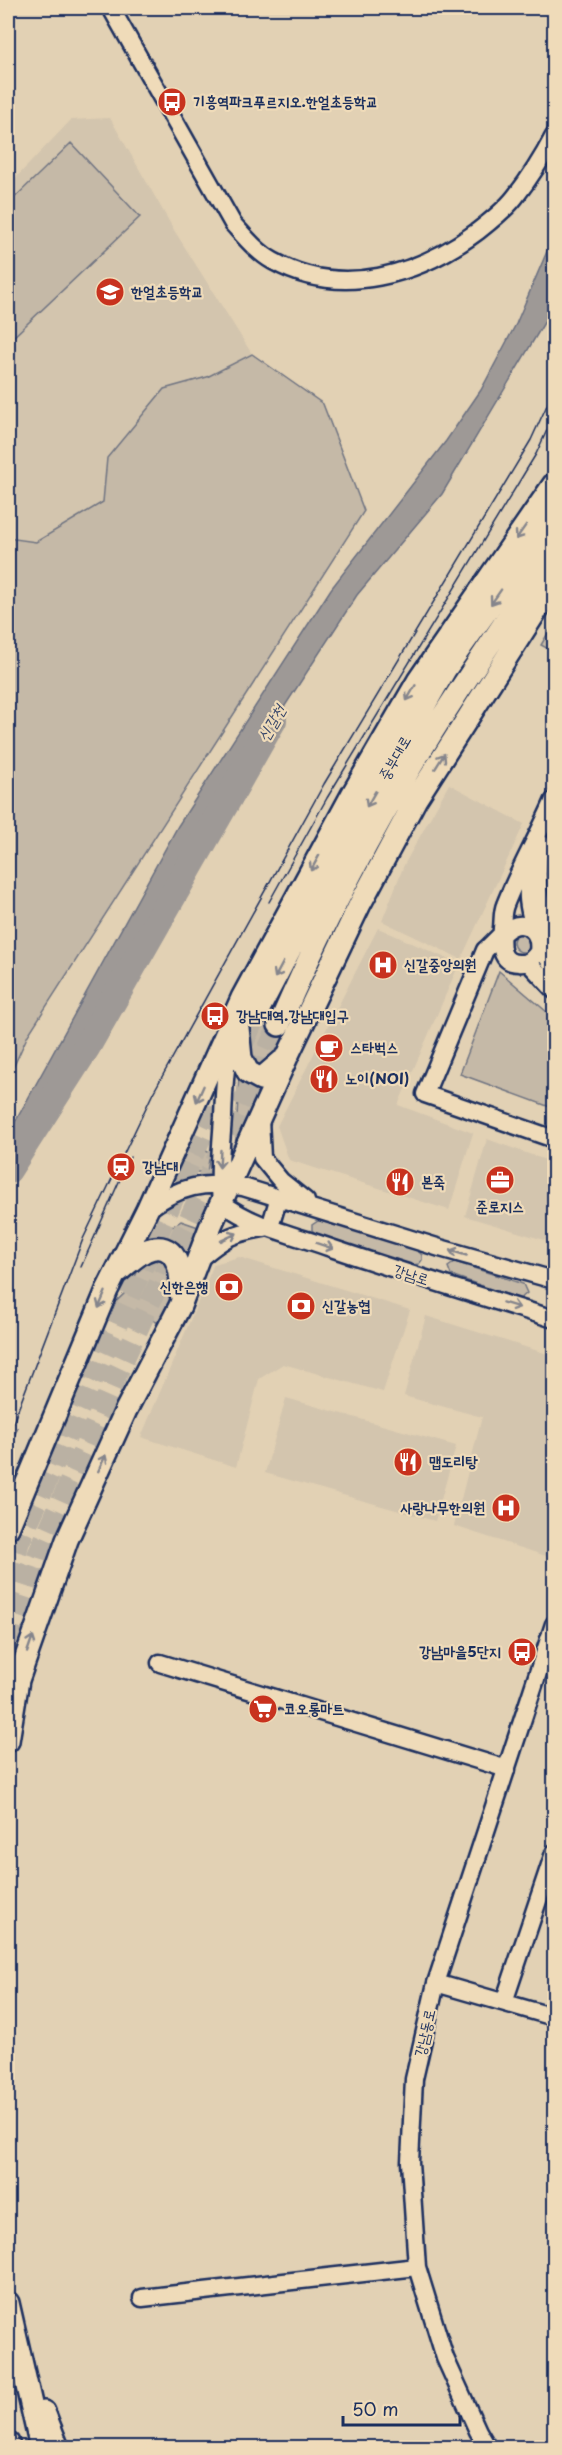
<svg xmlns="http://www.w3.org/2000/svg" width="562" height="2455" font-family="'Playpen Sans','Poor Story',sans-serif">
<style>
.built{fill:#d3c5ae}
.green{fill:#c5b9a7;stroke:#707482;stroke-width:1.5}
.water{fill:#9e9996;stroke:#6a6f80;stroke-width:1.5}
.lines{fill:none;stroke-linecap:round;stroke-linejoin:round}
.river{stroke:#9e9996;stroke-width:28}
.major-tunnel{stroke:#bab1a3;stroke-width:21;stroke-dasharray:21 10;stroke-linecap:butt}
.minor-casing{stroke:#1b2f5e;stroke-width:21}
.major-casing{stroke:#1b2f5e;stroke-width:26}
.minor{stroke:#efdbb9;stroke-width:16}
.major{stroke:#efdbb9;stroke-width:21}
.tram{stroke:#1b2f5e;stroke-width:1.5}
.oneway{stroke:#85858c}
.labels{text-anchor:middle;stroke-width:4.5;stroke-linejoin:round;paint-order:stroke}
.poi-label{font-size:15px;font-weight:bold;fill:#1b2f5e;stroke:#efdbb9;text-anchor:start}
.street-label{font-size:15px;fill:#1b2f5e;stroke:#efdbb9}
.water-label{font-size:16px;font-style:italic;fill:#354469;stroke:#efdbb9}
</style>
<rect width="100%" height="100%" fill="#e2d1b4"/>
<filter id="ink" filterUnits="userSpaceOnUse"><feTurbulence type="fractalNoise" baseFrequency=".0167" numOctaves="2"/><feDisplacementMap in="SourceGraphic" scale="12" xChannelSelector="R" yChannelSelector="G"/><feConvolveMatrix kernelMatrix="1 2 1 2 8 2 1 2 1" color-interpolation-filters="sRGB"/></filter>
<g filter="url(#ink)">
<path class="built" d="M110,118L174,230L252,354L207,377L164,389L107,458L103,502L36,542L8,538V186L71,120Z
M449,784L524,824L461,959L382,921L404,865Z
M378,928L459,964L398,1105L473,1133L449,1210L289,1160L277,1126Z
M487,1139L554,1163V1243L465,1216Z
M239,1257L410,1310L383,1392L283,1364L259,1379L236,1467L141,1437L214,1264Z
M426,1316L554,1356V1538L549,1557L454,1526L482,1417L404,1396Z
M286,1398L456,1446L435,1521L265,1473Z"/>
<path class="green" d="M71,143L140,217L10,340L8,337V204Z
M252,354L323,404L364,511L28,1035L8,1079V538L36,542L103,502L107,458L164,389L207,377Z
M554,623V652L541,645Z
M513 942a10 10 0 1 1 20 0a10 10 0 1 1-20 0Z
M499,971L554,1018V1095L550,1107L460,1074Z
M250,1012L295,1032L280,1046L273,1061L263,1067C240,1054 246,1034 250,1012Z
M239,1075C244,1085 248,1090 260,1091L270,1084L243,1142L236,1139Z
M188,1142L210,1153L207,1172H189L170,1180Z
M321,1219L417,1250L422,1255V1260L419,1264L412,1265L316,1234L312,1230V1225Z
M181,1221L204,1229L185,1273L148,1241Z
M154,1260C184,1268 170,1303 163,1325L115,1303C119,1298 125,1294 129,1288C138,1275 136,1263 154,1260Z
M455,1262L523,1284L527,1293L520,1299L451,1275L448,1267Z"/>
<path class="water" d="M554,235V306L442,494L357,595L156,904L44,1108L8,1184V1135L178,826L331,589L446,441L481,390L516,324Z"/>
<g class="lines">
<path class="river" d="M8,1170L86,1048L273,720"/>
<path class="major-tunnel" d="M8,1581L19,1543L257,1013
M8,1646L38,1554L117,1374L279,1025"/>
<g class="minor-casing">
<path id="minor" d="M111,8L233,224C245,237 257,252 273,261C341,299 419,275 478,231C491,221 505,210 515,197C530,178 543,157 554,136
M554,800C539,835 519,869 505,905C502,912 503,920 502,928C501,942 498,963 519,963C528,964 533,959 538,952C539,944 539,936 532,930C515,914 498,939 485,950L425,1094L554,1139
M541,843C534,877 539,914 554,945
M531,875C524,894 530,913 535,932
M539,945L554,968
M528,962L554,990
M231,1039C225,1065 224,1091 223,1118C221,1146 218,1174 221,1202C252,1226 294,1235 331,1248C405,1273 480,1296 554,1319
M260,1119L262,1158L281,1181L306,1201
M147,1210C179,1186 204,1181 243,1187L440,1248L554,1280
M270,1227L279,1197
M199,1259C226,1236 233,1233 269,1227
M160,1663L507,1769
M436,1983L554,2017
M504,2002L554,1853
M142,2298L417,2267
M488,2448L478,2431L445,2358L417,2267L410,2162L414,2079L436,1983L554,1624"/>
</g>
<g class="major-casing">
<path id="major" d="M257,1013L350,835L445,670L554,516
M237,1018L241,1058L248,1072L261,1079L282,1061
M279,1025C314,945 354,865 398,789C446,707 501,628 554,549
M119,1271C127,1264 136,1256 145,1251C177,1237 182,1272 181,1294
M8,1528L107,1290L147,1210L242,998L353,793L418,681L554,484
M8,1741L18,1680L67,1540L126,1410L180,1306L211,1225L287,1057L360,904L416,799L554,583
M8,2303L41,2448
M44,2412L58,2448
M8,2443L9,2448"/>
</g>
<use href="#minor" class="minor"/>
<use href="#major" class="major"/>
<path class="tram" d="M269,902L327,798L536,454L554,415
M81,1267L130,1157
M8,1436L83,1239L153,1093L324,784L531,440L554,390
M8,1454L17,1428"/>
</g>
<defs><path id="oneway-shaft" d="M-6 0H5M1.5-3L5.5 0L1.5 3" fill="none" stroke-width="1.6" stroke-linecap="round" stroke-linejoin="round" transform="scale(1.5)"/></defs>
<g class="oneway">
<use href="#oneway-shaft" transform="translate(521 532) rotate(125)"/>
<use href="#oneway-shaft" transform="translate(496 597) rotate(125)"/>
<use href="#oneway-shaft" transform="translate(411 693) rotate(120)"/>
<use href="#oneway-shaft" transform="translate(440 761) rotate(-58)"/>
<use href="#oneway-shaft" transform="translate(371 799) rotate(120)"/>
<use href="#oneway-shaft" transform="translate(315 863) rotate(119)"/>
<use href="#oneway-shaft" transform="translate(279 970) rotate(118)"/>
<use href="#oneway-shaft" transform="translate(200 1094) rotate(114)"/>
<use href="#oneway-shaft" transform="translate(220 1159) rotate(93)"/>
<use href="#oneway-shaft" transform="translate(229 1237) rotate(-26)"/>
<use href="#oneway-shaft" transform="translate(325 1246) rotate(19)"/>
<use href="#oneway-shaft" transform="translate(458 1253) rotate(-164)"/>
<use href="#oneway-shaft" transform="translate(102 1300) rotate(113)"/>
<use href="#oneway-shaft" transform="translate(511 1305) rotate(17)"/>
<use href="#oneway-shaft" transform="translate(102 1463) rotate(-65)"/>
<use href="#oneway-shaft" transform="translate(30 1644) rotate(-71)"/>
</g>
</g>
<defs>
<g id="bus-disc" transform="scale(1.5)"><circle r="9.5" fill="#c8321e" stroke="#efdbb9"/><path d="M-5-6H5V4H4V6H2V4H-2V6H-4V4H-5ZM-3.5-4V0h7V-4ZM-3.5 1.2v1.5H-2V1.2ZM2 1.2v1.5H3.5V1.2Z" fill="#fff"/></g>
<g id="school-disc" transform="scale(1.5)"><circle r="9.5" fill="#c8321e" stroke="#efdbb9"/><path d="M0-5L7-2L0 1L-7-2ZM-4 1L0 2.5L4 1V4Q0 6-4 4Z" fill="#fff"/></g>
<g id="hospital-disc" transform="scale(1.5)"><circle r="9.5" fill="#c8321e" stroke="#efdbb9"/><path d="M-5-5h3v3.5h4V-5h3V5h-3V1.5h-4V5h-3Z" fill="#fff"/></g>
<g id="cafe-disc" transform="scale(1.5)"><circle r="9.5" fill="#c8321e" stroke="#efdbb9"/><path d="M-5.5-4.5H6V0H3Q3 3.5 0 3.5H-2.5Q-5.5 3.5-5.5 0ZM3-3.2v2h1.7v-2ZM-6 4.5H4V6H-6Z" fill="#fff"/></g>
<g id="restaurant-disc" transform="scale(1.5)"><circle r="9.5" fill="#c8321e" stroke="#efdbb9"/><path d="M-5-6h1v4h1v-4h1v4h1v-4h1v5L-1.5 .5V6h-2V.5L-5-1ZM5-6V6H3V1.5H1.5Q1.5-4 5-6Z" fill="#fff"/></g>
<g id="station-disc" transform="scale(1.5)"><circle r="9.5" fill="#c8321e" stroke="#efdbb9"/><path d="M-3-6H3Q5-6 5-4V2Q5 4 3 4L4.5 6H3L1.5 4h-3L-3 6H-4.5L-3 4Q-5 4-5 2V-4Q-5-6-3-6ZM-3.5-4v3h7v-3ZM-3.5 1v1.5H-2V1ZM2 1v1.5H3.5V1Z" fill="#fff"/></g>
<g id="office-disc" transform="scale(1.5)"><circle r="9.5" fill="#c8321e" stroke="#efdbb9"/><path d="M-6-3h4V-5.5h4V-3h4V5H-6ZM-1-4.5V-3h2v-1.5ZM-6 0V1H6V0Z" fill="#fff"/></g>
<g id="bank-disc" transform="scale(1.5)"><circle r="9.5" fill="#c8321e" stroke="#efdbb9"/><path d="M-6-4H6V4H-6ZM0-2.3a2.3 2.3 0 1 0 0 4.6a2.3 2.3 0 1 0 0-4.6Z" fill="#fff"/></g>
<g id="supermarket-disc" transform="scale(1.5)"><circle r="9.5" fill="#c8321e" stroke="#efdbb9"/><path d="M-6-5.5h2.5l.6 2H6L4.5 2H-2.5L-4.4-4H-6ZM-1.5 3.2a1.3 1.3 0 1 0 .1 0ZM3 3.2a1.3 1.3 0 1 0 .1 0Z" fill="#fff"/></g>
</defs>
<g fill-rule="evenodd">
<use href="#bus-disc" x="172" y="102"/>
<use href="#school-disc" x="110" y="292"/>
<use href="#hospital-disc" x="383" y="965"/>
<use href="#bus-disc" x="215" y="1016"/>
<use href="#cafe-disc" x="329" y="1048"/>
<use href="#restaurant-disc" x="324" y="1079"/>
<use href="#station-disc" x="121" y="1167"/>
<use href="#office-disc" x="500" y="1180"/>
<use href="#restaurant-disc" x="400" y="1182"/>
<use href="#bank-disc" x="229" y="1287"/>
<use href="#bank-disc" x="301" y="1306"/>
<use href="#restaurant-disc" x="408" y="1462"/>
<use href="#hospital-disc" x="506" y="1508"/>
<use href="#bus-disc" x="522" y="1652"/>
<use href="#supermarket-disc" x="263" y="1709"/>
</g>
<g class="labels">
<g class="poi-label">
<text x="193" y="107">기흥역파크푸르지오.한얼초등학교</text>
<text x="131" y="297">한얼초등학교</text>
<text x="404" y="970">신갈중앙의원</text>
<text x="236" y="1021">강남대역.강남대입구</text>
<text x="350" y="1053">스타벅스</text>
<text x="345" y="1084">노이(NOI)</text>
<text x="142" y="1172">강남대</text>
<text x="421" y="1187">본죽</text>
<text x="500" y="1212" text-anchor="middle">준로지스</text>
<text x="208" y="1292" text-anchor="end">신한은행</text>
<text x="322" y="1311">신갈농협</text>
<text x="429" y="1467">맵도리탕</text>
<text x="485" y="1513" text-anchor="end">사랑나무한의원</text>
<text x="501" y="1657" text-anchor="end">강남마을5단지</text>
<text x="284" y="1714">코오롱마트</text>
</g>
<g class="street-label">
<text transform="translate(395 758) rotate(-60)" y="5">중부대로</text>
<text transform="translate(411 1275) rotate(18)" y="5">강남로</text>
<text transform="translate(425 2033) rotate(-77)" y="5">강남동로</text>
</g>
<g class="water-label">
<text transform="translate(271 723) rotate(-60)" y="6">신갈천</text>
</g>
</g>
<rect width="562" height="2455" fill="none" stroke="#efdbb9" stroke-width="30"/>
<rect x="15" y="15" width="532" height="2425" fill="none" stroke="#1b2f5e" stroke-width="2" filter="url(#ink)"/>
<path d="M343 2416v9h117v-9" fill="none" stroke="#1b2f5e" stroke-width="3"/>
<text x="352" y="2416" font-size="18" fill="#1b2f5e" stroke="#efdbb9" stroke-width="4.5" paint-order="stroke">50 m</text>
</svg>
